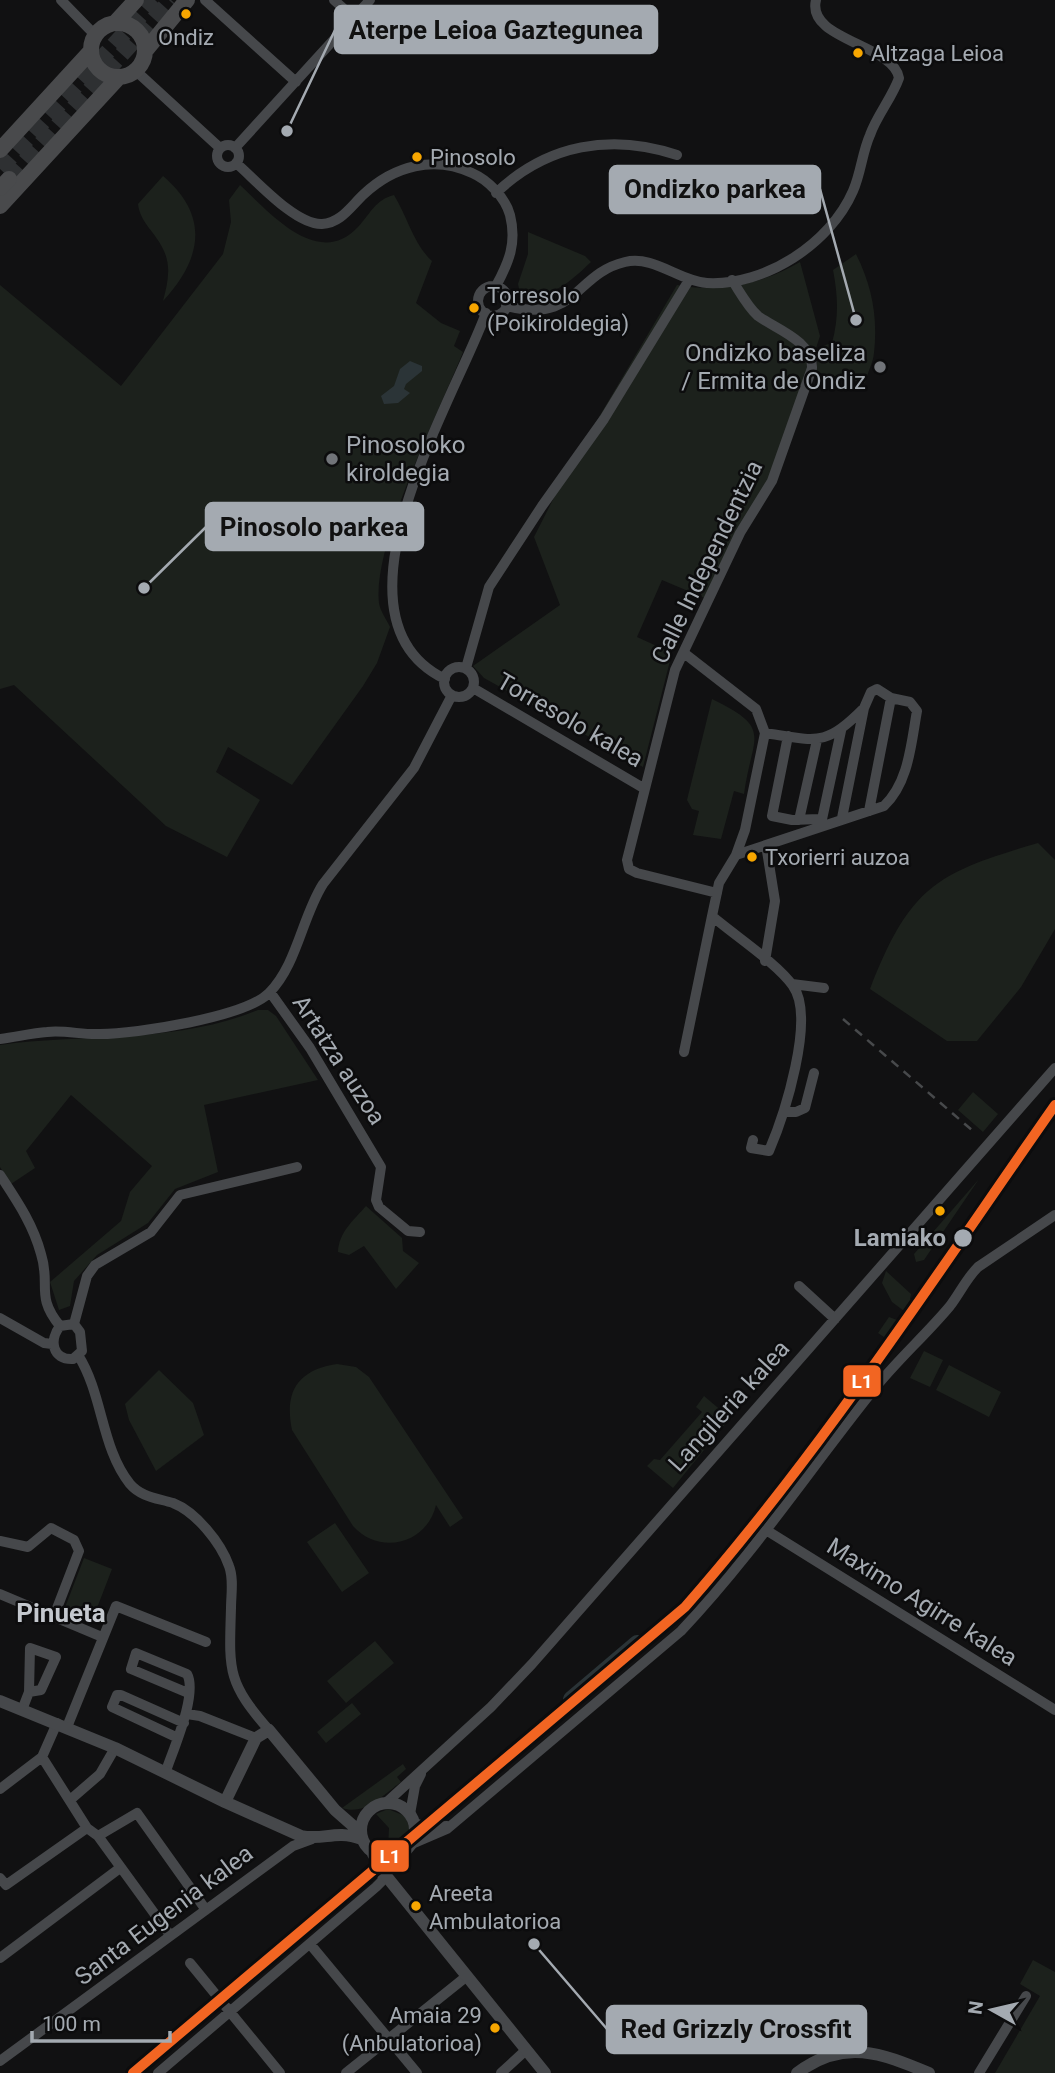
<svg xmlns="http://www.w3.org/2000/svg" width="1055" height="2073" font-family="Roboto,sans-serif">
<style>
.green{fill:#1c211c}
.water{fill:#2b3437}
.lines{fill:none;stroke-linecap:round;stroke-linejoin:round}
.river{stroke:#2b3437;stroke-width:16}
.trunk-tunnel{stroke:#2e3032;stroke-width:16;stroke-dasharray:16 8;stroke-linecap:butt}
.minor{stroke:#46484b;stroke-width:10}
.tertiary{stroke:#46484b;stroke-width:12}
.primary{stroke:#494a4c;stroke-width:16}
.trunk{stroke:#494a4c;stroke-width:16}
.rail{stroke:#47494b;stroke-width:2.5;stroke-dasharray:9 7;stroke-linecap:butt}
.metro-1-casing{stroke:#0c0c0d;stroke-width:16}
.metro-1{stroke:#f26522;stroke-width:10}
.bus-dot{fill:#f7a600;stroke:#0c0c0d;stroke-width:2.5}
.poi-dot{fill:#717479;stroke:#0c0c0d;stroke-width:2.5}
.stop-dot{fill:#a4aab1;stroke:#0c0c0d;stroke-width:2.5}
.labels{text-anchor:middle;stroke-width:5;stroke-linejoin:round;paint-order:stroke}
.bus-label{font-size:22px;fill:#a4aab1;stroke:#0c0c0d;text-anchor:start}
.poi-label{font-size:24px;fill:#a4aab1;stroke:#0c0c0d;text-anchor:end}
.street-label{font-size:24px;fill:#a4aab1;stroke:#0c0c0d}
.stop-label{font-size:24px;font-weight:bold;fill:#a4aab1;stroke:#0c0c0d;text-anchor:end}
.neighbourhood-label{font-size:26px;font-weight:bold;fill:#c4c8ce;stroke:#0c0c0d}
.leader{fill:none;stroke:#a4aab1;stroke-width:2.5}
.callout-dot{fill:#a4aab1;stroke:#0c0c0d;stroke-width:2.5}
.callout{fill:#a4aab1;stroke:#a4aab1;stroke-width:2.5}
.callout-label{font-size:26px;text-anchor:middle;font-weight:bold;fill:#111}
.line-badge{stroke:#0c0c0d;stroke-width:2.5}
.badge-label{font-size:19px;text-anchor:middle;font-weight:bold;fill:#fff}
</style>
<rect width="100%" height="100%" fill="#111112"/>
<path class="green" d="M163,176C210,216 202,259 163,301C168,282 172,265 162,247C154,231 140,222 138,204Z
M240,185C269,212 318,270 358,227C371,213 375,200 394,195C407,216 414,245 432,261L416,303L441,323L460,331L454,346L463,352C440,410 372,545 379,603C380,611 387,620 390,627L377,663L363,686L292,785L228,747L216,772L260,800L227,857L166,826L14,685L0,689V285L121,386L223,254L231,222L229,200Z
M528,232L585,256L591,262C572,280 550,302 520,293L518,284L528,254Z
M856,254C872,286 878,317 874,353C873,363 868,371 865,383L816,372L819,347L832,343C839,317 838,296 833,270Z
M800,262L820,336L772,481L707,599L662,580L637,637L672,653L643,767L484,678L473,666L560,605L534,537L570,466L677,285C720,293 762,284 800,262Z
M712,699C774,729 752,735 744,794L734,791L721,839L693,835L699,811L692,809L687,800Z
M1038,843L1055,860V929L1021,987L977,1041H947L870,989C910,887 935,873 1038,843Z
M258,1010H268L276,1016L318,1080L204,1105L218,1172L175,1189L148,1223L97,1255L74,1281L70,1306L59,1310L50,1282L121,1221L130,1192L152,1166L71,1095L26,1151L35,1168L11,1184L0,1167V1045C85,1033 176,1044 258,1010Z
M973,1092L998,1114L983,1132L958,1110Z
M979,1179L924,1260L916,1262L914,1254Z
M366,1206L402,1238L403,1251L419,1263L396,1289L364,1246L349,1255L338,1252C339,1232 353,1221 366,1206Z
M886,1271L911,1294L910,1299L914,1301L887,1339L878,1333L889,1317L897,1320L904,1311L892,1302L882,1283Z
M924,1351L943,1360L930,1387L910,1378Z
M337,1364L356,1367L369,1377L463,1518L450,1527L436,1505C427,1544 380,1556 353,1526L292,1430C284,1391 298,1370 337,1364Z
M949,1365L1001,1392L989,1417L936,1390Z
M159,1370L193,1403L204,1435L156,1471L129,1420L125,1404Z
M704,1396L730,1418L673,1488L647,1466L654,1459L660,1460L702,1412L696,1407Z
M335,1523L369,1573L342,1592L307,1542Z
M84,1558L112,1569L92,1621L64,1610Z
M375,1641L394,1663L346,1703L327,1681Z
M352,1703L361,1714L326,1743L317,1732Z
M403,1764L406,1769L397,1777L401,1782C383,1795 365,1816 342,1808Z
M388,1809L405,1816L410,1829L400,1845L388,1849L389,1828L376,1814Z
M1033,1960L1055,1972V2073H995L1040,1996L1020,1984Z"/>
<path class="water" d="M410,361L422,366V371L406,384L404,389L410,393L398,403L384,404L381,396L394,386L400,369Z"/>
<g class="lines">
<path class="river" d="M571,1699L637,1643"/>
<path class="trunk-tunnel" d="M0,169L155,0
M9,179L171,0"/>
<path class="minor" d="M61,0L95,35
M205,0L296,82
M334,0L354,18
M136,71L220,148
M217 156a11 11 0 1 1 22 0a11 11 0 1 1-22 0Z
M235,148L370,0
M236,163C256,180 295,225 322,224C341,223 351,206 364,194C394,166 434,155 472,173C488,180 505,197 510,215C517,243 509,262 496,286
M496,193C547,144 612,133 677,155
M478 301a15 15 0 1 1 30 0a15 15 0 1 1-30 0Z
M506,306C578,324 574,274 625,262C654,255 679,281 707,283C765,286 830,244 853,191C861,173 862,153 870,135C877,115 892,98 899,78C893,44 806,40 816,0
M684,653L756,709L765,733L745,830L736,855L719,883L712,916C734,935 778,964 793,986C816,1018 784,1116 769,1151L751,1148L753,1140
M444 682a15 15 0 1 1 30 0a15 15 0 1 1-30 0Z
M466,668L489,587L542,506L604,419L689,280
M445,679C319,618 454,401 486,313
M473,688L645,789
M765,733C818,741 825,747 864,708
M788,736L772,816L792,820L819,819
M869,811L891,698
M799,820L817,740
M821,824L841,731
M736,855L884,806C909,782 911,744 917,711L910,702L891,698L877,689L871,692L864,708L842,818
M717,893L637,873L629,869L627,860L675,670L740,533L772,481L812,368C813,341 776,329 758,316C747,306 740,292 732,280
M765,961L775,901L766,845
M792,984L824,988
M270,992L310,1048L381,1167L376,1200L379,1207L408,1231L420,1232
M0,1039C16,1037 32,1033 47,1032C65,1030 83,1035 100,1034C136,1034 245,1017 269,993C297,965 302,917 323,884L414,768L452,695
M684,1052L712,916
M785,1112H796L805,1108L814,1073
M0,1175C17,1201 33,1224 41,1254C51,1285 35,1296 60,1326
M799,1286L835,1319
M0,1318L44,1343L52,1344
M74,1324L87,1276L95,1265L151,1232L180,1195L297,1167
M74,1324L80,1332L82,1351L73,1359C52,1360 49,1340 60,1326Z
M78,1355C103,1394 101,1448 130,1484C141,1497 157,1498 173,1503C196,1512 221,1543 229,1566C234,1579 231,1595 231,1608C229,1671 227,1682 269,1730
M766,1530L1055,1710
M0,1541L28,1547L51,1528L74,1540L79,1551L54,1616
M0,1594L102,1637
M22,1710L29,1692L30,1648L56,1657L41,1690L29,1692
M187,1714L200,1716L256,1738
M67,1727L116,1606L206,1642
M178,1738L112,1707L117,1695H121L184,1723
M42,1757L87,1828L98,1836L170,1935
M166,1771C173,1750 198,1694 187,1674L136,1653L131,1669L188,1693
M0,1789L42,1757L57,1723
M70,1800L100,1774L115,1748
M387,1802L491,1707L532,1664L1055,1068
M410,1814L415,1786L421,1774
M415,1823L425,1827L447,1826
M98,1836L137,1813L206,1910
M412,1844L447,1829L681,1631C751,1557 808,1472 871,1393C895,1362 925,1336 950,1306C960,1293 966,1279 978,1267L1055,1215
M0,1878L6,1885L87,1828
M310,1944L417,2073
M0,1958L120,1868
M190,1963L280,2073
M0,2061L293,1846L312,1839
M158,2073L376,1887L382,1881L386,1857
M346,2073L467,1976
M501,2073L526,2050
M979,2073L1026,1996"/>
<path class="tertiary" d="M0,1701L115,1748L225,1802
M361 1830a27 27 0 1 1 54 0a27 27 0 1 1-54 0Z
M360,1832L335,1810L269,1730L256,1738L225,1802L301,1836C325,1841 334,1829 362,1839
M373,1854L387,1877L545,2073
M797,2073C844,2038 881,2053 929,2073"/>
<path class="primary" d="M91 50a27 27 0 1 1 54 0a27 27 0 1 1-54 0Z
M115,23L136,0
M146,50L187,0
M0,150L91,51
M0,206L118,78"/>
<path class="trunk" d="M0,188L9,179"/>
<path class="rail" d="M843,1019L973,1131"/>
<g class="metro-1-casing">
<path id="metro-1" d="M133,2073L685,1607C822,1451 936,1275 1055,1105"/>
</g>
<use href="#metro-1" class="metro-1"/>
</g>
<g class="bus-dot">
<circle cx="186" cy="14" r="6"/>
<circle cx="858" cy="53" r="6"/>
<circle cx="417" cy="157" r="6"/>
<circle cx="474" cy="308" r="6"/>
<circle cx="752" cy="857" r="6"/>
<circle cx="940" cy="1211" r="6"/>
<circle cx="416" cy="1906" r="6"/>
<circle cx="495" cy="2028" r="6"/>
</g>
<g class="poi-dot">
<circle cx="880" cy="367" r="7"/>
<circle cx="332" cy="459" r="7"/>
</g>
<circle class="stop-dot" cx="963" cy="1238" r="10"/>
<g class="labels">
<g class="bus-label">
<text x="186" y="45" text-anchor="middle">Ondiz</text>
<text x="871" y="61">Altzaga Leioa</text>
<text x="430" y="165">Pinosolo</text>
<text x="487" y="303">Torresolo<tspan x="487" dy="28">(Poikiroldegia)</tspan></text>
<text x="765" y="865">Txorierri auzoa</text>
<text x="429" y="1901">Areeta<tspan x="429" dy="28">Ambulatorioa</tspan></text>
<text x="482" y="2023" text-anchor="end">Amaia 29<tspan x="482" dy="28">(Anbulatorioa)</tspan></text>
</g>
<g class="poi-label">
<text x="866" y="361">Ondizko baseliza<tspan x="866" dy="28">/ Ermita de Ondiz</tspan></text>
<text x="346" y="453" text-anchor="start">Pinosoloko<tspan x="346" dy="28">kiroldegia</tspan></text>
</g>
<g class="street-label">
<text transform="translate(707 562) rotate(-64)" y="8">Calle Independentzia</text>
<text transform="translate(570 720) rotate(30)" y="8">Torresolo kalea</text>
<text transform="translate(339 1060) rotate(57)" y="8">Artatza auzoa</text>
<text transform="translate(729 1406) rotate(-48)" y="8">Langileria kalea</text>
<text transform="translate(922 1602) rotate(32)" y="8">Maximo Agirre kalea</text>
<text transform="translate(164 1915) rotate(-37)" y="8">Santa Eugenia kalea</text>
</g>
<g class="stop-label">
<text x="946" y="1246">Lamiako</text>
</g>
<g class="neighbourhood-label">
<text x="61" y="1622">Pinueta</text>
</g>
</g>
<path class="leader" d="M287 131L335 30M856 320L820 189M144 588L206 527M534 1944L607 2029"/>
<g class="callout-dot">
<circle cx="287" cy="131" r="7"/>
<circle cx="856" cy="320" r="7"/>
<circle cx="144" cy="588" r="7"/>
<circle cx="534" cy="1944" r="7"/>
</g>
<g class="callout">
<rect x="335" y="6" width="322" height="47" rx="7"/>
<rect x="610" y="166" width="210" height="47" rx="7"/>
<rect x="206" y="503" width="217" height="47" rx="7"/>
<rect x="607" y="2006" width="259" height="47" rx="7"/>
</g>
<g class="callout-label">
<text x="496" y="39">Aterpe Leioa Gaztegunea</text>
<text x="715" y="198">Ondizko parkea</text>
<text x="314" y="536">Pinosolo parkea</text>
<text x="736" y="2038">Red Grizzly Crossfit</text>
</g>
<g class="line-badge">
<rect x="842" y="1364" width="40" height="34" rx="7" fill="#f26522"/>
<rect x="370" y="1839" width="40" height="34" rx="7" fill="#f26522"/>
</g>
<g class="badge-label">
<text x="862" y="1388">L1</text>
<text x="390" y="1863">L1</text>
</g>
<g transform="translate(992 2010) rotate(278)" stroke="#0c0c0d" stroke-width="5" paint-order="stroke">
<path d="M0-5L12 26L0 18L-12 26Z" fill="#a4aab1"/>
<text y="-10" font-size="19" font-weight="bold" text-anchor="middle" fill="#a4aab1">N</text>
</g>
<path d="M32 2031v10h138v-10" fill="none" stroke="#a4aab1" stroke-width="3.5"/>
<text x="42" y="2031" font-size="21" fill="#a4aab1" stroke="#0c0c0d" stroke-width="5" paint-order="stroke">100 m</text>
</svg>
